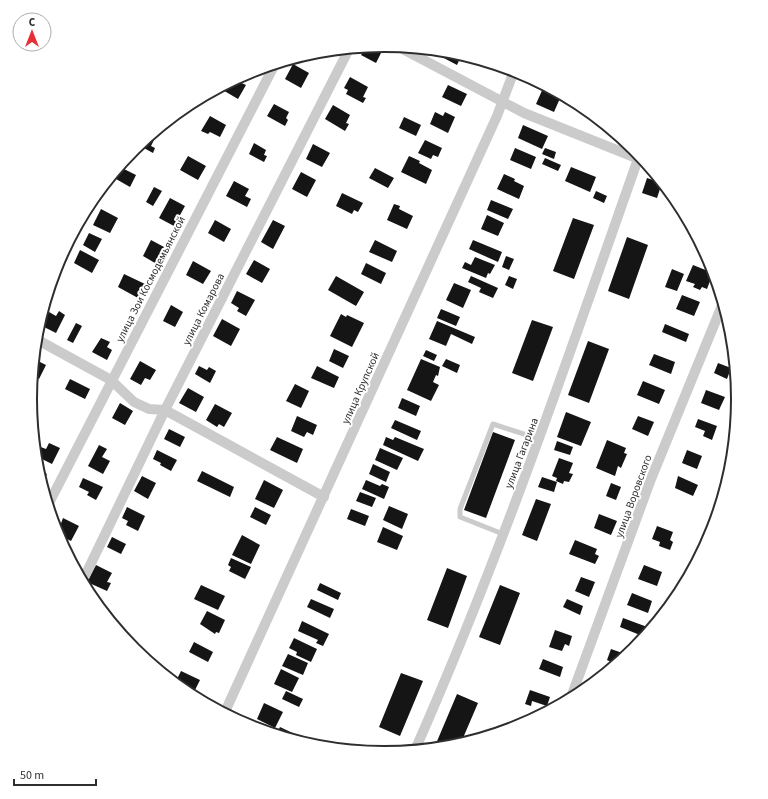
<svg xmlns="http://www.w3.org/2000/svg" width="768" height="799" font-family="'Source Sans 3',sans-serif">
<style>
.building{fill:#151515}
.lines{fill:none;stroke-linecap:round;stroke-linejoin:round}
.service{stroke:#cbcbcb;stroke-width:5}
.minor{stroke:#cbcbcb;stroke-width:10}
.labels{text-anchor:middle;stroke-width:4;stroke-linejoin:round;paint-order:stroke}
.street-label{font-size:11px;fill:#2e2e2e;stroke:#fff}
.rim{fill:none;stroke:#2e2e2e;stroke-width:2}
</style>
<rect width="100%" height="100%" fill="#fff"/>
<path class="building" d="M366,47H370L381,53L376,63L361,55Z
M442,51L453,52L461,56L457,65L440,56Z
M293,64L309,73L301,88L285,79Z
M350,77L368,87L363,97L366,98L363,103L346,94L348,90L344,88Z
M235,80L246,85L238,99L221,89Z
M448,85L467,94L461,106L442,97Z
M544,86L561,96L554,112L536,104Z
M274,104L289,112L286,118L288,120L285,126L267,116Z
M333,105L350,115L346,123L349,124L345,131L325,119Z
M435,112L443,116L445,112L455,117L448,133L430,124Z
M210,116L226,125L220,137L210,132L208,134L201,131Z
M404,117L421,125L416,136L399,128Z
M523,125L548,136L542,149L518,138Z
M151,135L155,138L151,146L155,148L153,153L142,147L144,143L142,142Z
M425,140L442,148L438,157L433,155L431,159L418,153Z
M254,143L266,150L264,155L267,156L264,162L249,154Z
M313,144L330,153L322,167L306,159Z
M515,148L536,157L531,169L510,160Z
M545,148L556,152L554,159L542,154Z
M188,156L206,166L198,180L180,170Z
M409,156L420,161L419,163L432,170L426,184L401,172Z
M545,158L561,165L558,171L542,164Z
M571,167L596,177L590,192L565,181Z
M122,168L136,175L130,187L116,179Z
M375,168L394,178L388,188L369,178Z
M301,172L316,180L307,197L292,189Z
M504,174L515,179L514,181L524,186L519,199L497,189Z
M647,178L662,183L665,187L664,190L660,189L657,198L642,193Z
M234,181L249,189L245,196L251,199L247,207L226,196Z
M154,187L162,191L153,206L146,202Z
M596,191L607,196L604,203L593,198Z
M342,193L363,203L358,212L354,210L352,214L336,206Z
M170,198L185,206L174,226L159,218Z
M491,200L513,209L508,219L487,210Z
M394,204L400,206L399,209L413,216L407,229L387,220Z
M101,209L118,218L110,233L93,225Z
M487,215L504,223L498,236L481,229Z
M573,218L594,225L574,279L553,271Z
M215,220L231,229L224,242L208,233Z
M273,220L285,226L273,249L261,242Z
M89,233L102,239L95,252L83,245Z
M627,237L648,245L629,299L608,291Z
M151,240L164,247L155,263L143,256Z
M375,240L397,251L392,262L369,252Z
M473,240L502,252L498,262L469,249Z
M80,250L99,260L92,273L74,263Z
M506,256L514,259L509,270L502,267Z
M475,257L495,265L490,274L488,273L486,278L462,268L465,262L471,265Z
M254,260L270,269L262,283L246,274Z
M193,261L211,271L203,284L186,275Z
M366,263L386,273L381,284L361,274Z
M693,265L713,273L707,289L702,287L700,290L693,287L695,284L686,281Z
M672,269L684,274L677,291L665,287Z
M124,274L145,284L138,298L118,287Z
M336,276L364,292L356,306L328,290Z
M471,276L498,288L493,298L479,292L481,288L468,282Z
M509,276L517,279L513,289L505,285Z
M454,283L471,290L463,308L446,300Z
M237,291L255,300L246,316L237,311L239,308L231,303Z
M682,295L700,302L694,316L676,309Z
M171,305L183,312L175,327L163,321Z
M441,309L460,317L456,326L437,318Z
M59,311L65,315L56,333L42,326L49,312L56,316Z
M341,314L346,317L347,315L364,323L352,347L330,336Z
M222,319L240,329L231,346L213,336Z
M532,320L553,327L533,381L512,373Z
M437,321L475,337L472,344L451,334L446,346L429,339Z
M76,323L82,326L73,343L67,340Z
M665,324L689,334L686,342L662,332Z
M729,337L732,338L733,348L726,345Z
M101,338L110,342L107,347L112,350L107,360L92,352Z
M588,341L609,349L589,403L568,395Z
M334,349L349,356L343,368L329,361Z
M426,350L437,355L434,361L423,356Z
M654,354L675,362L671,374L649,365Z
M34,359L46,365L39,379L32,376Z
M421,359L440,367L438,376L436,375L433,382L439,385L431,401L407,390Z
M446,359L460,365L457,373L442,366Z
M140,361L156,370L150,380L145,378L141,385L130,379Z
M718,363L731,368L727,379L714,373Z
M199,366L207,370L209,367L216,371L210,383L195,374Z
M317,366L339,377L334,388L311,378Z
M70,379L90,389L85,399L65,389Z
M643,381L665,390L659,404L637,395Z
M295,384L309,391L301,408L286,401Z
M188,388L204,397L196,412L179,403Z
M706,390L725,397L719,410L701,403Z
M402,398L420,406L416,416L398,408Z
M734,401L738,402L737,414L730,412Z
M120,403L133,411L125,425L112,418Z
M215,404L232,413L224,427L219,424L217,427L206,420Z
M566,412L591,422L581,446L557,437Z
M297,416L317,425L313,435L307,432L304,437L291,431Z
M638,416L654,422L648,436L632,429Z
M698,419L717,426L712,440L703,436L705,431L695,427Z
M395,420L421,431L417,440L391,428Z
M169,429L185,437L180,447L164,439Z
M493,432L515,440L486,518L464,510Z
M277,437L303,449L297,463L270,450Z
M386,437L393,440L395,437L424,449L418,461L383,445Z
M607,440L626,448L624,453L627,454L621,468L618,466L615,476L596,468Z
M557,441L573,447L570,455L554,450Z
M49,443L60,448L52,464L36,456L35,452L38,446L46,449Z
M99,445L107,449L102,457L110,461L103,474L88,466Z
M380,448L403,458L397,470L375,460Z
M157,450L177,460L171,471L160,465L161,463L153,459Z
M687,450L702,456L697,469L682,463Z
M559,458L573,463L569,473L573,474L569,482L564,481L563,484L556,481L557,478L552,476Z
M373,464L390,472L386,482L369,474Z
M726,467L731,469L727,481L722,479Z
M37,469L47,474L42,484Z
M202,471L234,487L230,497L197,481Z
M142,476L156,483L148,499L134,491Z
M678,476L698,485L693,496L675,488Z
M542,477L557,482L554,492L538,487Z
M83,478L103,487L96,500L87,495L89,492L79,487Z
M264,480L283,490L274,508L255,499Z
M366,480L380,486L382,484L389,487L384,499L362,489Z
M611,483L621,487L616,500L606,496Z
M360,492L376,498L372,507L356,501Z
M536,499L551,504L537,541L522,535Z
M389,506L408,514L402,529L383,520Z
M127,507L145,516L138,531L126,525L128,521L122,518Z
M255,507L271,515L266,525L250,517Z
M351,509L369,516L365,526L347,519Z
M599,514L617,521L611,535L594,528Z
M63,518L79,526L71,541L57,534Z
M657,526L673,532L670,540L673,542L670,550L659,546L660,542L652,539Z
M383,527L403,536L397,550L377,542Z
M242,535L260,545L251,564L232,555Z
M112,537L126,544L121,554L107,547Z
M575,540L597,549L595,554L599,556L595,564L569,554Z
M231,558L251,567L245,579L229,571L231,567L228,565Z
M96,565L112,573L107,582L111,583L107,591L87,582Z
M644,565L662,572L657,586L638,579Z
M447,568L467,576L448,628L427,620Z
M581,577L595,582L589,597L575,591Z
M320,583L341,593L338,600L317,590Z
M201,585L225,596L218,610L194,599Z
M500,585L520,593L500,645L479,637Z
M632,593L652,601L648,613L627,605Z
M311,599L334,609L330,618L307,607Z
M567,599L583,606L580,615L563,607Z
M207,611L225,620L219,633L216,632L215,634L200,624Z
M623,618L650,628L649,632L645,637L620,627Z
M302,621L329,634L323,646L316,643L318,640L298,631Z
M555,630L572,636L569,646L565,644L562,651L549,647Z
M294,638L317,649L311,662L296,655L297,652L289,648Z
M194,642L213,652L208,662L189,652Z
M611,649L628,655L614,667L610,665L611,662L607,660Z
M288,654L308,663L303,675L282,666Z
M543,659L563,667L560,677L539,669Z
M281,669L299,678L292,692L274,684Z
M181,671L200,680L194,692L175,683Z
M401,673L423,681L400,736L379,727Z
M530,690L550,697L547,706L532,701L531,706L525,704Z
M286,691L303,699L299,707L282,699Z
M457,694L478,703L460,745L440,748L435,746Z
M264,703L283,712L275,728L257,719Z
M519,719L528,722L515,728Z
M280,727L301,737L298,742L276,735Z"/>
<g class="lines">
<path class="service" d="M503,534L460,517V509L493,424L539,439"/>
<path class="minor" d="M399,47L524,113L644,161
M36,339L111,380L134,402L149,409L165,410L324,497
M48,505L275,64
M82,582L165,410L349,49
M570,700L651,479L723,303
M224,714L497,116L514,71
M415,750C500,558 568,358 638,159"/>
</g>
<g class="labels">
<g class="street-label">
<text transform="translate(150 279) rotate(-63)" y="4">улица Зои Космодемьянской</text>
<text transform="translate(203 309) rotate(-63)" y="4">улица Комарова</text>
<text transform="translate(360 388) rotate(-66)" y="4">улица Крупской</text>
<text transform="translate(521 453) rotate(-69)" y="4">улица Гагарина</text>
<text transform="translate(633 496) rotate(-70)" y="4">улица Воровского</text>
</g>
</g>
<path d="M0 0H768V799H0ZM37 399a347 347 0 1 1 694 0a347 347 0 1 1-694 0Z" fill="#fff" fill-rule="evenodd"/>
<path class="rim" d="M37 399a347 347 0 1 1 694 0a347 347 0 1 1-694 0Z"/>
<g transform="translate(32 32)"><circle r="19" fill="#ffffff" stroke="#ababab"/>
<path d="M0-3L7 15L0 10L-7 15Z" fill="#e62f34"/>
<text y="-6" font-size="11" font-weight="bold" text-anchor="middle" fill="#2e2e2e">С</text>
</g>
<path d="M14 779v6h82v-6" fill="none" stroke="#2e2e2e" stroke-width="2"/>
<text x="20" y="779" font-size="12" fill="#2e2e2e" stroke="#ffffff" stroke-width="3" paint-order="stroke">50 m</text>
</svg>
